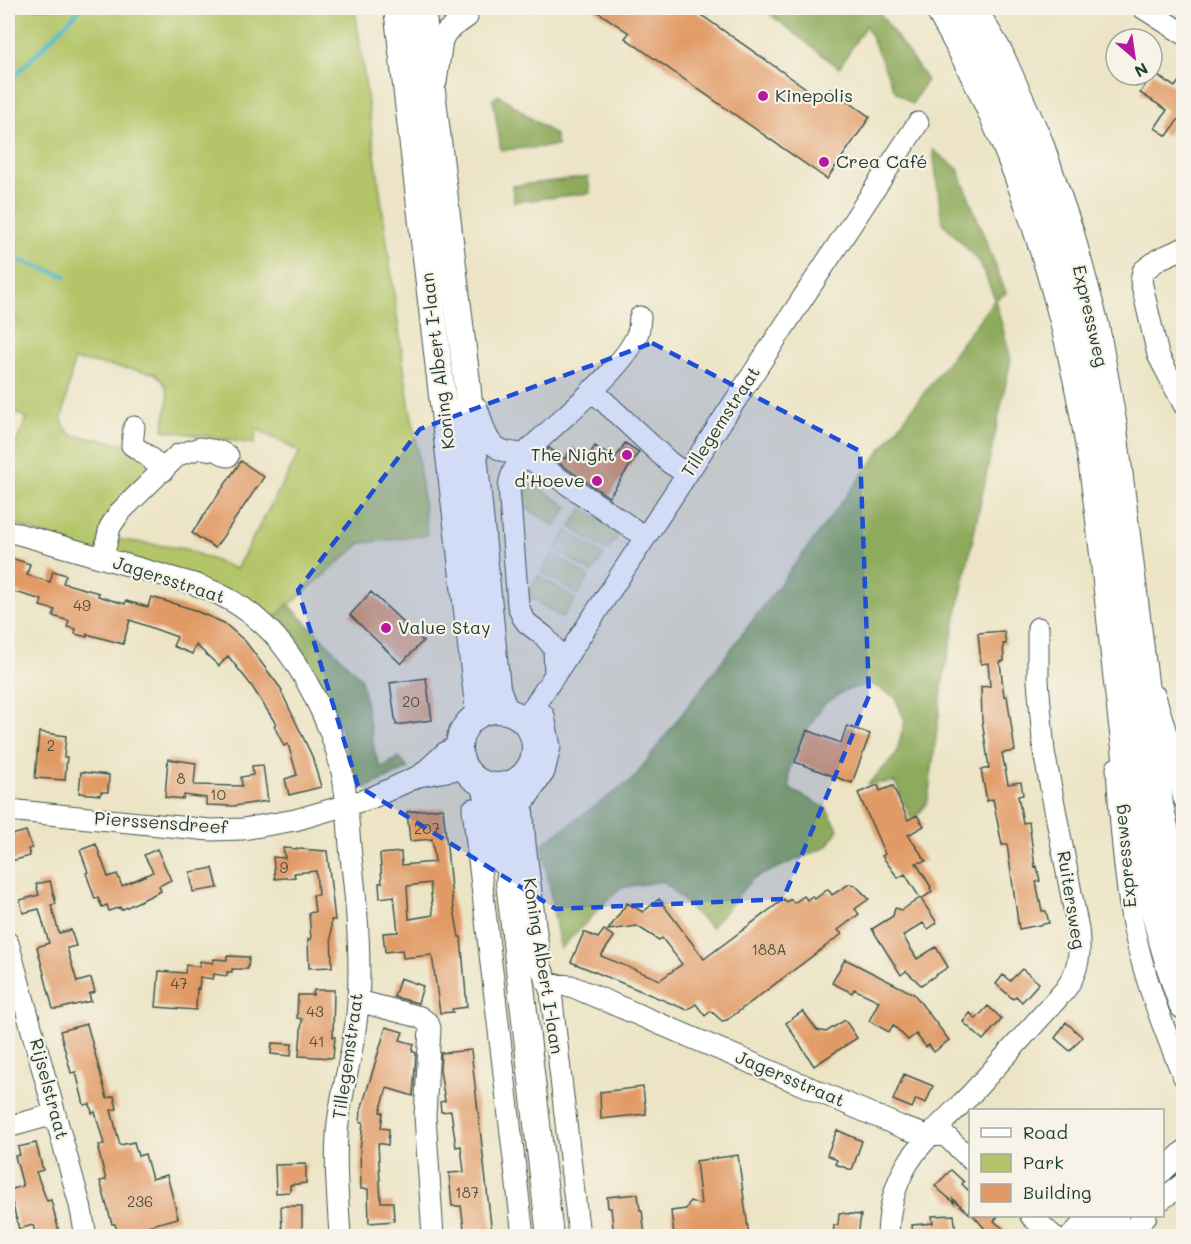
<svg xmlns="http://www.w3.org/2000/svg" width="1191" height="1244" font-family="Mali,sans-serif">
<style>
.green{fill:#b3c568;stroke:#69814e;stroke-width:1.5;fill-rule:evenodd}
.forest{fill:#8eaa5c;stroke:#567448;stroke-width:1.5}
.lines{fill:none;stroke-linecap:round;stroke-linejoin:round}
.stream{stroke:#4bbac2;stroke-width:4.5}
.building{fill:#e19a65;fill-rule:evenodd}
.minor-casing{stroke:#3e564a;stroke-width:23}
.major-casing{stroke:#3e564a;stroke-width:28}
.highway-casing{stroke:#3e564a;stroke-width:32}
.minor{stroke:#fff;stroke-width:21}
.major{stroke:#fff;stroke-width:26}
.highway{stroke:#fff;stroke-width:30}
.marked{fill:#1d4ed8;fill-opacity:0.2;stroke:#1d4ed8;stroke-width:4.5;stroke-dasharray:12 8;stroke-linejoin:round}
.poi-dot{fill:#b5179e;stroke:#f7f3e8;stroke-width:2}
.labels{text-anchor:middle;stroke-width:4.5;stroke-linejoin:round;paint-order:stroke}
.number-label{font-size:15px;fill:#505440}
.poi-label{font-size:18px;fill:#1f3d34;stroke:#f7f3e8;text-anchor:start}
.street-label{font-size:18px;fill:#1f3d34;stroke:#f7f3e8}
</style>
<rect width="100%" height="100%" fill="#f7f3e8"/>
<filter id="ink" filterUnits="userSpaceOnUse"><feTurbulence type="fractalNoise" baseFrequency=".0167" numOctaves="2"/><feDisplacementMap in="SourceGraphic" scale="12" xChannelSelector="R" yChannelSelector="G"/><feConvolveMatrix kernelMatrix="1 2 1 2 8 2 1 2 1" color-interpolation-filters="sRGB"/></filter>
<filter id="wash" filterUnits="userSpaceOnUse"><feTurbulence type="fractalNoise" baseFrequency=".008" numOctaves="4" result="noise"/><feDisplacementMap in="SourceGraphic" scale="24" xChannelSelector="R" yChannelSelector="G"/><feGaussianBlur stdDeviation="1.35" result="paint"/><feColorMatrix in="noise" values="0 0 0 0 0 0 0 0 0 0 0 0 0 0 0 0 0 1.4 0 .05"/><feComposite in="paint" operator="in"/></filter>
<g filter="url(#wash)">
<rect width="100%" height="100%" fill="#ece4c5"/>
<path class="green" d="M8,8H355L409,404L415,431L427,535L361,543L272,620L8,522V460L27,418L8,409ZM74,360L154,373C176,388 166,407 163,430L254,444L257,429L300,452L236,569L185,549L108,538L163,471L132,445L72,435C66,430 63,426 62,418Z
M532,483L568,507L555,526L519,503Z
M583,508L620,533L607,551L570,527Z
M567,531L604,555L592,573L555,549Z
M553,553L589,577L578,595L541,571Z
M538,575L575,599L562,618L526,594Z"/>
<path class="forest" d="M762,8H876L927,80L912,104L895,91L866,25L839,68Z
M499,95L555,135L557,146L501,150L493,99Z
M933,150L958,169L1006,293L995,300L1011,359L944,674L928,800L920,813L911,818L895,782L868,784L896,755L905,721L895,697L871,684L846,690L824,704L800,741L789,770L790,789L826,808L838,829L828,846L752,879L711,928L663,881L620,888L560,949L542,844L633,779L995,299L979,261L942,222Z
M588,177L590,193L514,202L512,186Z
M288,604L361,678L375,753L381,768L399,757L408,769L365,788L353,771L338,722L319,681L304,656L272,620Z"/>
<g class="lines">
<path class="stream" d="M8,83L81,8
M8,254L15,259L8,275
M15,259L66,276"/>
</g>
<g id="blocks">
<path class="building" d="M592,8H691L823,100L830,89L870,117L827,179L625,38L629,33Z
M1153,73L1175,87L1184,74V111L1167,136L1155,128L1167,110L1140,93Z
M625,443L639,452L609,497L544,453L549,448L565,459L572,448L587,458L595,446L615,459Z
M241,461L264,477L215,548L192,533Z
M11,558L30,564L27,575L50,582L53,571L66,575L63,583L99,593L98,596L125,604L126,601L148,607L151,597L189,608L224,623L245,641L282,690L281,691L312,756L321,787L289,795L285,779L297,775L288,744L284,746L274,726L276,724L251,685L228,656L219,666L196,645L192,654L173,646L177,637L130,620L123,644L87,634V637L75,634L76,629L67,627L69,621L53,616L55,610L40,606L42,600L8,590V571Z
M371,592L423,641L401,664L350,615Z
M1004,631L1006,644H1003L1004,661L1000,662L1004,696H1007L1015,751L1002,753L1008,784L1021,782L1023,795L1018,796L1023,823L1029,822L1035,867L1037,866L1040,881L1036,882L1042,911H1046L1049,923L1019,929L1007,844L1002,845L993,799L987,801L981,770L989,768L982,720L981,687L990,686L988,663L981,664L978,633Z
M426,678L432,720L396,725L390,683Z
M847,726L870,734L852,783L795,762L807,730L841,743Z
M39,732L66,736L64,757H67L65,780L35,778Z
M168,759L196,763L194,785L242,786L241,777L253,775L252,766L263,765L268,801L234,806L206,805V798L184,795L183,799L165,797Z
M81,772L109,775L108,792H101L100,795L79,793Z
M878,785L880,791L893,786L908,820L917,815L924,826L908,835L926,861L916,863L931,887L930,888L932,892L921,899L937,923L928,929L923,923L903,936L917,959L936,947L948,967L921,985L906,971L901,975L872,929L893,916L895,908L902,910L920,898L905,874L898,878L882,856L885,854L858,793Z
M443,808L452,898L459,937H461L467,1007L452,1009L453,1012L440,1013L432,955L403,958L402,950L385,952L383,933L398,932L394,896L380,898L379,883H382L380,854L401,852L402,865L435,862L432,839L410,841L407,812ZM430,883L433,915L409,919L407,886Z
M26,831L32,848L28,849L30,856L8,862V836Z
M96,844L108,877L117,874L122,886L153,872L144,855L157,849L171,880L159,886L161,891L121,910L120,907L109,911L107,905L102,907L98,898L95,899L86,873L88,872L80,850Z
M283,848L327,851L335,920H331L332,967L309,968L308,939H311L309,913L315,912L313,895H318L316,871L294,873L295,877L275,879L273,857L285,858Z
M213,868L218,888L193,892L190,872Z
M50,881L56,904L51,905L59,933L71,930L76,946L67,948L77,982L91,978L95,992L89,994L91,1001L58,1009H53L37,947L49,943L39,909L23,913L20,900L39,895L36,884Z
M849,884L855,885L869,899L855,909L859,914L838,930L842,934L727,1020L722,1021L711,1011L705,1016L696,1004L687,1010L571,962L584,932L598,938L604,930L614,937L601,956L660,980L682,964L662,938L659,940L637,926L608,930L627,903L643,912L659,899L704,959L784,899L786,902L791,899L794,903L804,896L807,900L812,896L815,899L828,889L832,895Z
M227,956L249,957L248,969H232V972H227V976L214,974L213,979L200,977L199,989L197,988L196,1010L156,1007L159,971L185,973L186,965L200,967V961L213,963L214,959L227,960Z
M845,959L914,994L949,1040L934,1052L929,1045L926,1047L916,1034L908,1040L893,1025L889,1032L869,1021L879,1001L854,989L852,993L832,983Z
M1022,969L1039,983L1022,1002L1016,996L1013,999L996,984L1003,975L1010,981Z
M400,978L423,986L418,1003L394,997Z
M314,990H334L333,1037H335L333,1058L299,1056L302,1019L297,1018L298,995H313Z
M988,1006L1002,1019L983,1040L963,1022L970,1013L976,1019Z
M803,1011L817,1030L826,1032L845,1020L857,1038L814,1066L786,1023Z
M1066,1022L1082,1037L1070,1051L1055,1038Z
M87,1024L107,1098L114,1096L117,1109L111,1110L120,1145L134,1142L138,1156L145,1154L152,1179L167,1175L178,1218L118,1234L115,1224H112L100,1181L106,1180L98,1149H100L99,1145L104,1144L95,1112L92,1113L90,1104L84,1105L76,1072L71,1073L60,1031Z
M386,1027L403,1032L400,1040L414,1044L412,1051L416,1053L413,1096L387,1088L380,1112H383L381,1128L389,1129L388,1145L378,1143L381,1202H393L394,1221L369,1223L368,1189H361L360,1151L363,1122H360L361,1110Z
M272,1043L292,1044L291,1056L271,1054Z
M471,1050L492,1234L465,1236L461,1206H452L449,1173L464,1172L461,1146L456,1147L451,1111L441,1112L440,1102L445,1101L440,1070L441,1053Z
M904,1074L933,1086L926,1103L916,1099L912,1108L893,1100Z
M643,1087L646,1114L601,1119L600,1092Z
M837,1130L862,1141L852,1170L835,1164L837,1160L827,1155Z
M36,1143L43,1170L36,1172L47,1201L51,1200L60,1236H36L33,1225L19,1229L9,1190L23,1186L15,1156L20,1155L18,1147Z
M738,1155L749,1236H674L671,1211L686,1209L690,1201L701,1205L696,1161Z
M306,1164V1183L290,1185V1192L276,1193L275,1165Z
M951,1170L964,1182L962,1184L970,1192V1214L953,1199L954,1203L935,1186Z
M638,1194L640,1210H642L645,1236H614L611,1208H608L607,1197Z
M281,1206H302V1232H282Z
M839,1213L861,1215L858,1236H833L834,1225H838Z
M954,1215L956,1233L913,1236L912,1225L933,1223L932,1216Z
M973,1215H999L994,1221L1012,1236H978L985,1229Z"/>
</g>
</g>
<g filter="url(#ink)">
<use href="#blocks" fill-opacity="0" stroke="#3e564a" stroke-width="1.5"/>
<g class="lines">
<g class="minor-casing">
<path id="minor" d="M1143,8L1184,34
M436,82L442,40L447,31L467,17V8
M1184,248L1159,259L1143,271L1141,281L1158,355L1184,405
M592,390L670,463L687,474
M477,408C484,425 484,444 504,451C510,453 517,453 523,454L645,537
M134,427L132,445L149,457L163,471
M8,531L194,584C221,593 244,606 264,625C300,658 332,725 342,772C348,800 348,829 351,857C357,905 361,954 358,1002C356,1043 343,1082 338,1123C334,1161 338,1199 340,1236
M103,558L110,527L120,512L178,455L200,448L218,451L228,456
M555,675L554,648L544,636L527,623L522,616L518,605L509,487C512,462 529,449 547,433C571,410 625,365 637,335C640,330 639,323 640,317
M1155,696L1176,766L1184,799
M535,705L544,716L550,747L544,772L522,805L525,844L540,964L551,992L579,1236
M522,720L535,705L918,123
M1117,768C1120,819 1124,869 1132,919C1142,973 1162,1026 1184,1077
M420,776L445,753L458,746
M473,809L523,1236
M8,810L210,830L243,829L295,820L371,798L419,776L464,768
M8,943L80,1205L86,1236
M548,984L571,986L904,1128L928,1136L945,1135L970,1159
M358,1001L420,1017L428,1023L430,1028L425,1116L433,1236
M8,1127L55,1114
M1162,1172L1184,1151
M1162,1199L1184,1183
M1031,1216L1053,1236
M888,1236C890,1162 927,1140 973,1092C1004,1058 1034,1024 1065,990C1079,971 1081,952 1078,929L1044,752L1038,681V628
M1071,1236L1091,1216
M1097,1236L1118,1216
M1125,1236L1146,1216"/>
</g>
<g class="major-casing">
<path id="major" d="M397,8L479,714
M422,8L467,382L497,688L505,711
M459 748a38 38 0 1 1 76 0a38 38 0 1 1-76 0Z
M513,783C510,816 515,849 509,882L550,1236
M485,785L501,860"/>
</g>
<g class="highway-casing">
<path id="highway" d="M940,8C1021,148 1070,307 1094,467C1120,646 1122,832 1184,1004
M971,8L998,54L1038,143L1069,234L1094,326L1111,421L1158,805L1184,922"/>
</g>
<use href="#minor" class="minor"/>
<use href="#major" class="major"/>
<use href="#highway" class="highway"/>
</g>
</g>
<path class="marked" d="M652,343L860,451L869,696L783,899L556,909L358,786L298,590L420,429Z"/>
<g class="poi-dot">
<circle cx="763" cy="96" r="6"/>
<circle cx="824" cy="162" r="6"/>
<circle cx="627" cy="455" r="6"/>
<circle cx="597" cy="481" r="6"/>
<circle cx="386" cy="628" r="6"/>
</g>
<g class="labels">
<g class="number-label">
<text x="82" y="611">49</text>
<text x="411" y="707">20</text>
<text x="51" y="751">2</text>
<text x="181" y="784">8</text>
<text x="218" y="800">10</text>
<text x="427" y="834">207</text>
<text x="284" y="873">9</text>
<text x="769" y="955">188A</text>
<text x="179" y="989">47</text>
<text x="315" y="1017">43</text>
<text x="317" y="1047">41</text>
<text x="467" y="1198">187</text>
<text x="140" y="1207">236</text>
</g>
<g class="poi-label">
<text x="775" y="102">Kinepolis</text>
<text x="836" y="168">Crea Café</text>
<text x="615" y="461" text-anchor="end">The Night</text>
<text x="585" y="487" text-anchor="end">d'Hoeve</text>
<text x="398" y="634">Value Stay</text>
</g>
<g class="street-label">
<text transform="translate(1090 316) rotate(77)" y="6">Expressweg</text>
<text transform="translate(438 361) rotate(-97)" y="6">Koning Albert I-laan</text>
<text transform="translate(721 422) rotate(-57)" y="6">Tillegemstraat</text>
<text transform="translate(169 580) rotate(18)" y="6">Jagersstraat</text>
<text transform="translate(161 823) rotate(4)" y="6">Pierssensdreef</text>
<text transform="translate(1125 856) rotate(-96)" y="6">Expressweg</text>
<text transform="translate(1071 900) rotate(81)" y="6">Ruitersweg</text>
<text transform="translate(543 966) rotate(81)" y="6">Koning Albert I-laan</text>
<text transform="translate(348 1056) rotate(-82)" y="6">Tillegemstraat</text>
<text transform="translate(790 1079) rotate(23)" y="6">Jagersstraat</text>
<text transform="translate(49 1089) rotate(75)" y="6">Rijselstraat</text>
</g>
</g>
<rect width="1191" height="1244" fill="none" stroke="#f7f3e8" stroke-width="30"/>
<rect x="969" y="1109" width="195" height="108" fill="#f7f3e8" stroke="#a1aaa0" stroke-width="1.5"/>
<rect x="981" y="1128" width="30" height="9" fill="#ffffff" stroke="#a1aaa0" stroke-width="1.5"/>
<text x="1023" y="1139" font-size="18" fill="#1f3d34">Road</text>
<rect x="981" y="1154" width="30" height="18" fill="#b3c568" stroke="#a1aaa0" stroke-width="1.5"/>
<text x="1023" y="1169" font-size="18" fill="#1f3d34">Park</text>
<rect x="981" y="1184" width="30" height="18" fill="#e19a65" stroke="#a1aaa0" stroke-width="1.5"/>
<text x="1023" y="1199" font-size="18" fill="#1f3d34">Building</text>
<g transform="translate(1134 57) rotate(151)"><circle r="28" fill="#f7f3e8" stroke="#a1aaa0" stroke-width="1.5"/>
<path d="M0-4.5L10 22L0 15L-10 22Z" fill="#b5179e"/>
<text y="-9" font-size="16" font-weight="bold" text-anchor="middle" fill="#1f3d34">N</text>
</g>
</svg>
